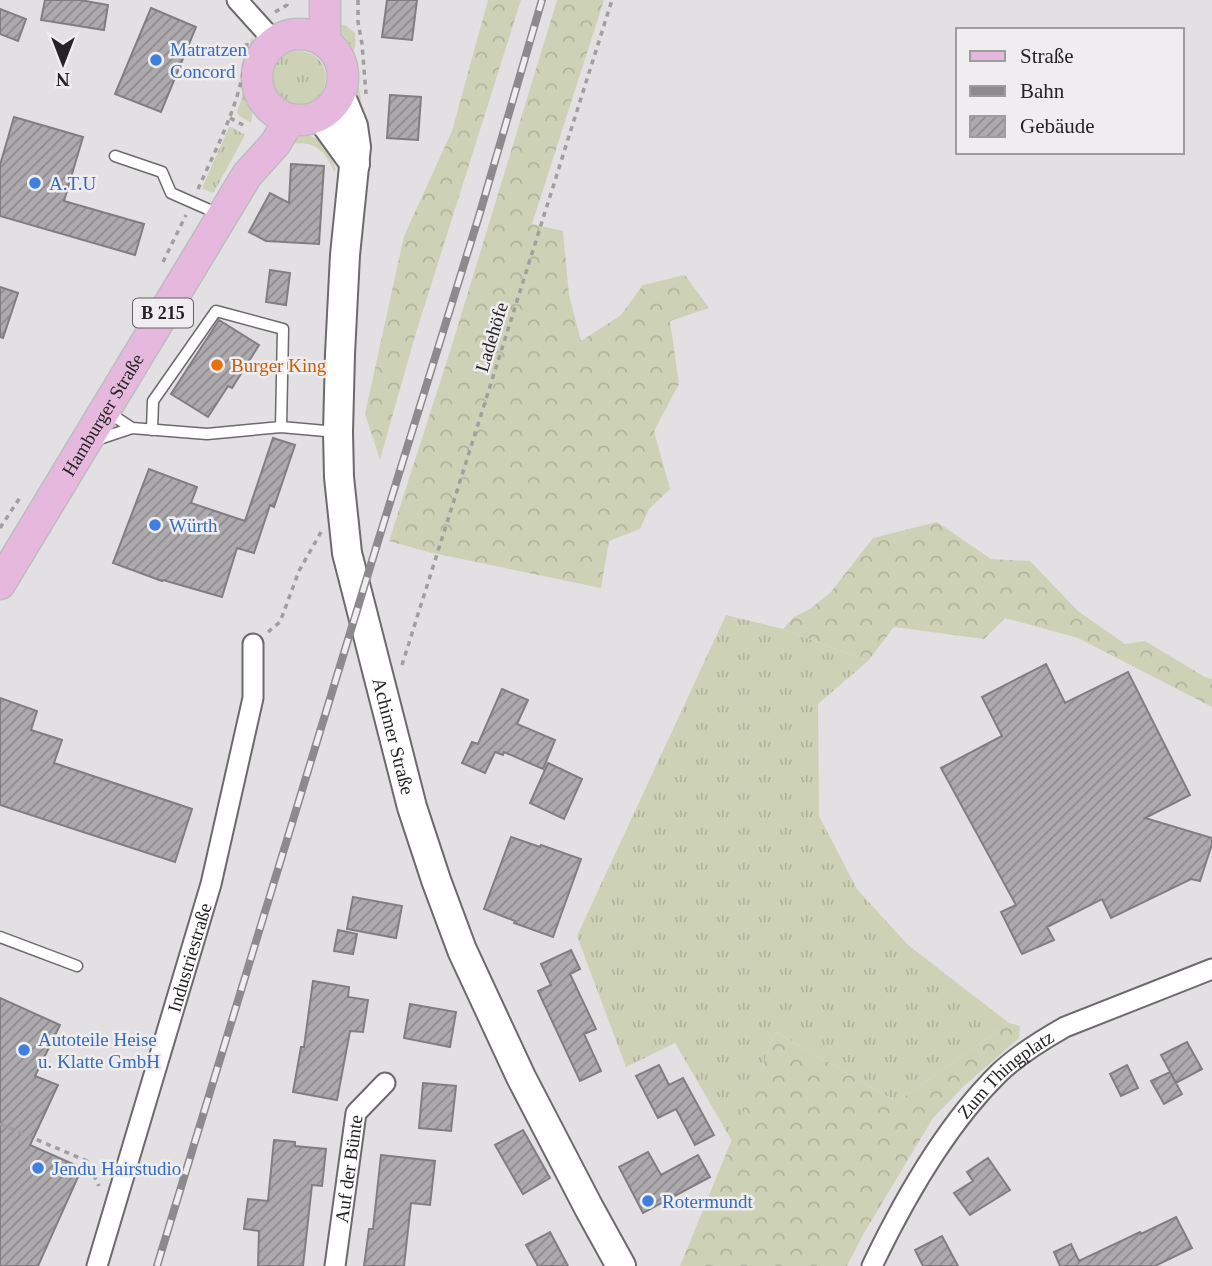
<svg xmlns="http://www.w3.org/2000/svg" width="1212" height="1266" font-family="'Times New Roman',serif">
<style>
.grass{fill:url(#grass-tufts)}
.forest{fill:url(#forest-crowns)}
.building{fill:url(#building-hatch);stroke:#817e81;stroke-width:2}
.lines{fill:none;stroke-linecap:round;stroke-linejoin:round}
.lane-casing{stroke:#6c6a6c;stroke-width:13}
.street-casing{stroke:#6c6a6c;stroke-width:23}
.secondary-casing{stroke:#6c6a6c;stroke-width:32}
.primary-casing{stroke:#bebdbe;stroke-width:33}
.path{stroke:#a09fa0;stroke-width:3.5;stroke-dasharray:5 5;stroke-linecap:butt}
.lane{stroke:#fff;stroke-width:10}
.street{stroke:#fff;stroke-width:19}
.secondary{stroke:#fff;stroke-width:28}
.primary{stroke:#e7b8dd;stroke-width:30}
.rail-casing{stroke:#8c8a8c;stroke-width:8}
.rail{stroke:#efedef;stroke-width:5;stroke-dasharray:16;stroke-linecap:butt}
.shop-dot{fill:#3f7fe0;stroke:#efedef;stroke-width:2.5}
.food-dot{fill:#e8710a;stroke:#efedef;stroke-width:2.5}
.labels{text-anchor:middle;stroke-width:5;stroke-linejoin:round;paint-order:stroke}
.shield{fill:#efedef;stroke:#626062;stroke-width:2}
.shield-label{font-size:18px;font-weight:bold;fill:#252425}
.shop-label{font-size:19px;fill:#366cbe;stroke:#efedef;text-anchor:start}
.street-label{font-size:19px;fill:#252425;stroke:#efedef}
.food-label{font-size:19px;fill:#c56008;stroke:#efedef;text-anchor:start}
</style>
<defs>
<pattern id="grass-tufts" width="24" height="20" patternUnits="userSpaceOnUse" patternTransform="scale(1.75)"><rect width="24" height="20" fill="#cdd2b7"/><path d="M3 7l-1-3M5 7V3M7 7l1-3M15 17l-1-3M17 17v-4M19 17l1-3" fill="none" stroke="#b0b49d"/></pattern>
<pattern id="forest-crowns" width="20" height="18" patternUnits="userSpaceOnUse" patternTransform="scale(1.75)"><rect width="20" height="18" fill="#cdd2b7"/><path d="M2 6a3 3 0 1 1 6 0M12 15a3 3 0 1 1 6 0" fill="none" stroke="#b0b49d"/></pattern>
<pattern id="building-hatch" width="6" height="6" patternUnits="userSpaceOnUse" patternTransform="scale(1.75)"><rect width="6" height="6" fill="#acaaac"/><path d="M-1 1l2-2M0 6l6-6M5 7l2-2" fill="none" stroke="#8c8a8c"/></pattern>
</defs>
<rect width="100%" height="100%" fill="#e2e0e2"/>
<path class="grass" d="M338,24L345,25L355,33C356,44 356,51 347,58L337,43Z
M253,37C257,52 249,63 248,77C247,93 255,106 251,123L238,115L237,111L241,101L251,39Z
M272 78a27 27 0 1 1 54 0a27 27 0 1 1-54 0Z
M350,77L359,88L366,132L350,91Z
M229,127H232L245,135L214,192L212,193L202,188Z
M305,135C324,137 330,153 336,170L334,171C323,148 314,141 289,144L297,136Z
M726,615L783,629L868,661L818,704L819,816L857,889L908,945L1009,1023L897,1102L776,1032L732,1141L675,1043L626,1067L577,936Z"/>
<path class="forest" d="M488,0H521L415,336L380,460L365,414L404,236L452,131Z
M557,0H604L532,224L563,231L569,295L581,341L621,315L643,285L685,275L709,308L670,321L679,384L654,431L670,489L649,509L640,529L609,541L601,588L428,552L389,541L452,345Z
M937,522L991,559L1030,561L1078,611L1125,644L1145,641L1205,677L1212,679V707L1078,638L1005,618L984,639L894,627L868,661L783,629L794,617L810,609L831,592L873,538Z
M1009,1023L1020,1026L1019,1038L963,1087L933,1118L864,1233L847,1266H680L776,1032L897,1102Z"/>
<path class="building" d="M45,0H80L108,5L104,30L41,20Z
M387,0H417L412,40L382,37Z
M151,8L196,27L161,112L115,94Z
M0,9L26,19L18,41L0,34Z
M390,95L421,97L418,140L387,138Z
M14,117L83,137L64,201L144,224L135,255L0,216V165Z
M291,164L324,166L319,244L266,241L249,232L270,193L289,203Z
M270,270L290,273L286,305L266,302Z
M0,287L18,293L3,338L0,337Z
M219,320L259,345L232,388L228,386L208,417L171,394Z
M273,438L295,445L274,507L270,505L254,553L237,548L222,597L163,580L162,581L113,563L149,469L197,487L191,503L245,521Z
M1046,664L1065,703L1128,672L1190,795L1145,818L1212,838V844L1200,881L1191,879L1111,918L1102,899L1047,927L1054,940L1022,954L1001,912L1016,905L941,768L1002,736L982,697Z
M502,689L528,700L517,724L555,740L543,769L504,752L503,755L495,752L485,773L462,763L472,742L478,744Z
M0,698L37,711L31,730L62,740L54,763L192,809L175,862L0,805Z
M548,763L582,779L564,819L530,803Z
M511,837L540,847L541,845L581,859L553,937L514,923L515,921L484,909Z
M353,897L402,906L396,938L347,929Z
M338,930L357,934L353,954L334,951Z
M571,950L580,969L570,974L596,1029L584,1034L601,1071L580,1081L538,991L551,985L541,964Z
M313,981L349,987L348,997L368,1000L363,1032L350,1031L337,1100L293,1092L301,1047H304Z
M0,998L60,1025L35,1076L58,1085L30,1145L82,1168L38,1266H0Z
M410,1004L456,1012L450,1047L404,1038Z
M1187,1042L1202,1069L1176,1083L1161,1055Z
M659,1065L669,1085L683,1078L714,1135L695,1145L676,1109L658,1118L636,1076Z
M1127,1065L1138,1088L1121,1096L1110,1074Z
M1170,1072L1182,1094L1164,1104L1151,1081Z
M423,1083L456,1086L451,1131L419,1128Z
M523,1130L550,1178L523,1194L495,1145Z
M274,1140L295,1142V1146L326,1149L322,1186L312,1185L303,1266H258L259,1231L244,1229L248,1199L268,1201Z
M648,1152L661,1175L698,1155L710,1177L643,1213L619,1167Z
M381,1155L435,1161L430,1205L411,1203L404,1266H364L369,1229H373Z
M988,1158L1010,1190L970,1215L954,1193L973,1181L967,1172Z
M1176,1217L1192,1248L1155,1266H1060L1054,1252L1071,1244L1079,1261L1140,1232L1141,1234Z
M550,1232L568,1266H538L526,1245Z
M942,1236L958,1266H923L915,1250Z"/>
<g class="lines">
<g class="lane-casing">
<path id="lane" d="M115,156L162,172L171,193L221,215
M106,411L132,428
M152,430L153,401L216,311L283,329L281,427
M96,440L132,428L207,434L281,427L337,432
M0,937L77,966"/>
</g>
<g class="street-casing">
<g id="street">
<path d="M237,0L274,41"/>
<path id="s1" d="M97,1266L211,884L253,698V644"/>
<path id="s2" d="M335,1266L356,1113L385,1083"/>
<path id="s3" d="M872,1266C904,1199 946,1125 999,1073C1018,1055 1042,1040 1065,1027L1212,969"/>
</g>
</g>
<g class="secondary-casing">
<g id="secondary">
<path id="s4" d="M339,98L344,104L353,126L356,147L345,255L340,354L338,432L339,477L347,553L412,807L436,880L462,950L521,1077L589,1208L621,1266"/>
<path d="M321,117L355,164"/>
</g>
</g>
<g class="primary-casing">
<g id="primary">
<path d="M325,0V42"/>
<circle cx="300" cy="77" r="43"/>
<path id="s5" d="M0,584L247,175L275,144L290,119"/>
</g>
</g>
<path class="path" d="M358,0V22L362,44L366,94
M275,12L287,5L288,0
M230,118L247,127
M198,189C219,142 245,94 247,42
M163,262L186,215
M0,528L21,496
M268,632L280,622L299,571L321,532
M402,665L612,0
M0,1124L87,1161L99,1186"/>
<use href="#lane" class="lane"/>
<use href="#street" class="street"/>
<use href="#secondary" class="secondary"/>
<use href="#primary" class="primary"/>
<g class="rail-casing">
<path id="rail" d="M157,1266L379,538L479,216L542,0"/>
</g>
<use href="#rail" class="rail"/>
</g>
<g class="shop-dot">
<circle cx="156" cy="60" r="7"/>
<circle cx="35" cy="183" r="7"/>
<circle cx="155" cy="525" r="7"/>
<circle cx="24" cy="1050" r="7"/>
<circle cx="38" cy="1168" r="7"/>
<circle cx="648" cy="1201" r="7"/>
</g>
<circle class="food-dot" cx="217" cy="365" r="7"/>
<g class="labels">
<rect class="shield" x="133" y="298.5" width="60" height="29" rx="5"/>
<g class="shield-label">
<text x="163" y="319">B 215</text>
</g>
<g class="shop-label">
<text x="170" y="56">Matratzen<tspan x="170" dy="22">Concord</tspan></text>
<text x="49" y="190">A.T.U</text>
<text x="169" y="532">Würth</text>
<text x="38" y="1046">Autoteile Heise<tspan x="38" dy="22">u. Klatte GmbH</tspan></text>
<text x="52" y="1175">Jendu Hairstudio</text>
<text x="662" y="1208">Rotermundt</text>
</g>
<g class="street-label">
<text transform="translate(491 337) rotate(-73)" y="7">Ladehöfe</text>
<text dy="7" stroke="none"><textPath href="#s5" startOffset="198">Hamburger Straße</textPath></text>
<text dy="7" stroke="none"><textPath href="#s4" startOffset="649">Achimer Straße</textPath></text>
<text dy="7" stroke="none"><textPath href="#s1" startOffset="322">Industriestraße</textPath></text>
<text dy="7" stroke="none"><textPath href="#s3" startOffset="236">Zum Thingplatz</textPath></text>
<text dy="7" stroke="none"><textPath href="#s2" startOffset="98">Auf der Bünte</textPath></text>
</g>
<g class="food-label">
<text x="231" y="372">Burger King</text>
</g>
</g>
<rect x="956" y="28" width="228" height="126" fill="#efedef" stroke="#9e9d9e" stroke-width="2"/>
<rect x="970" y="51" width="35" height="10" fill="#e7b8dd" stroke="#9e9d9e" stroke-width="2"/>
<text x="1020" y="63" font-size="21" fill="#252425">Straße</text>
<rect x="970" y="86" width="35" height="10" fill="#8c8a8c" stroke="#9e9d9e" stroke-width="2"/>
<text x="1020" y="98" font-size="21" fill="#252425">Bahn</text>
<rect x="970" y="116" width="35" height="21" fill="url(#building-hatch)" stroke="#9e9d9e" stroke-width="2"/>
<text x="1020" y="133" font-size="21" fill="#252425">Gebäude</text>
<g transform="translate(63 63) rotate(180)" stroke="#efedef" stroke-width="5" paint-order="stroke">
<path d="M0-5L12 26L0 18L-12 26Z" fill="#252425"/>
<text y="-10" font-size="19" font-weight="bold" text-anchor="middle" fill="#252425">N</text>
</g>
</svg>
